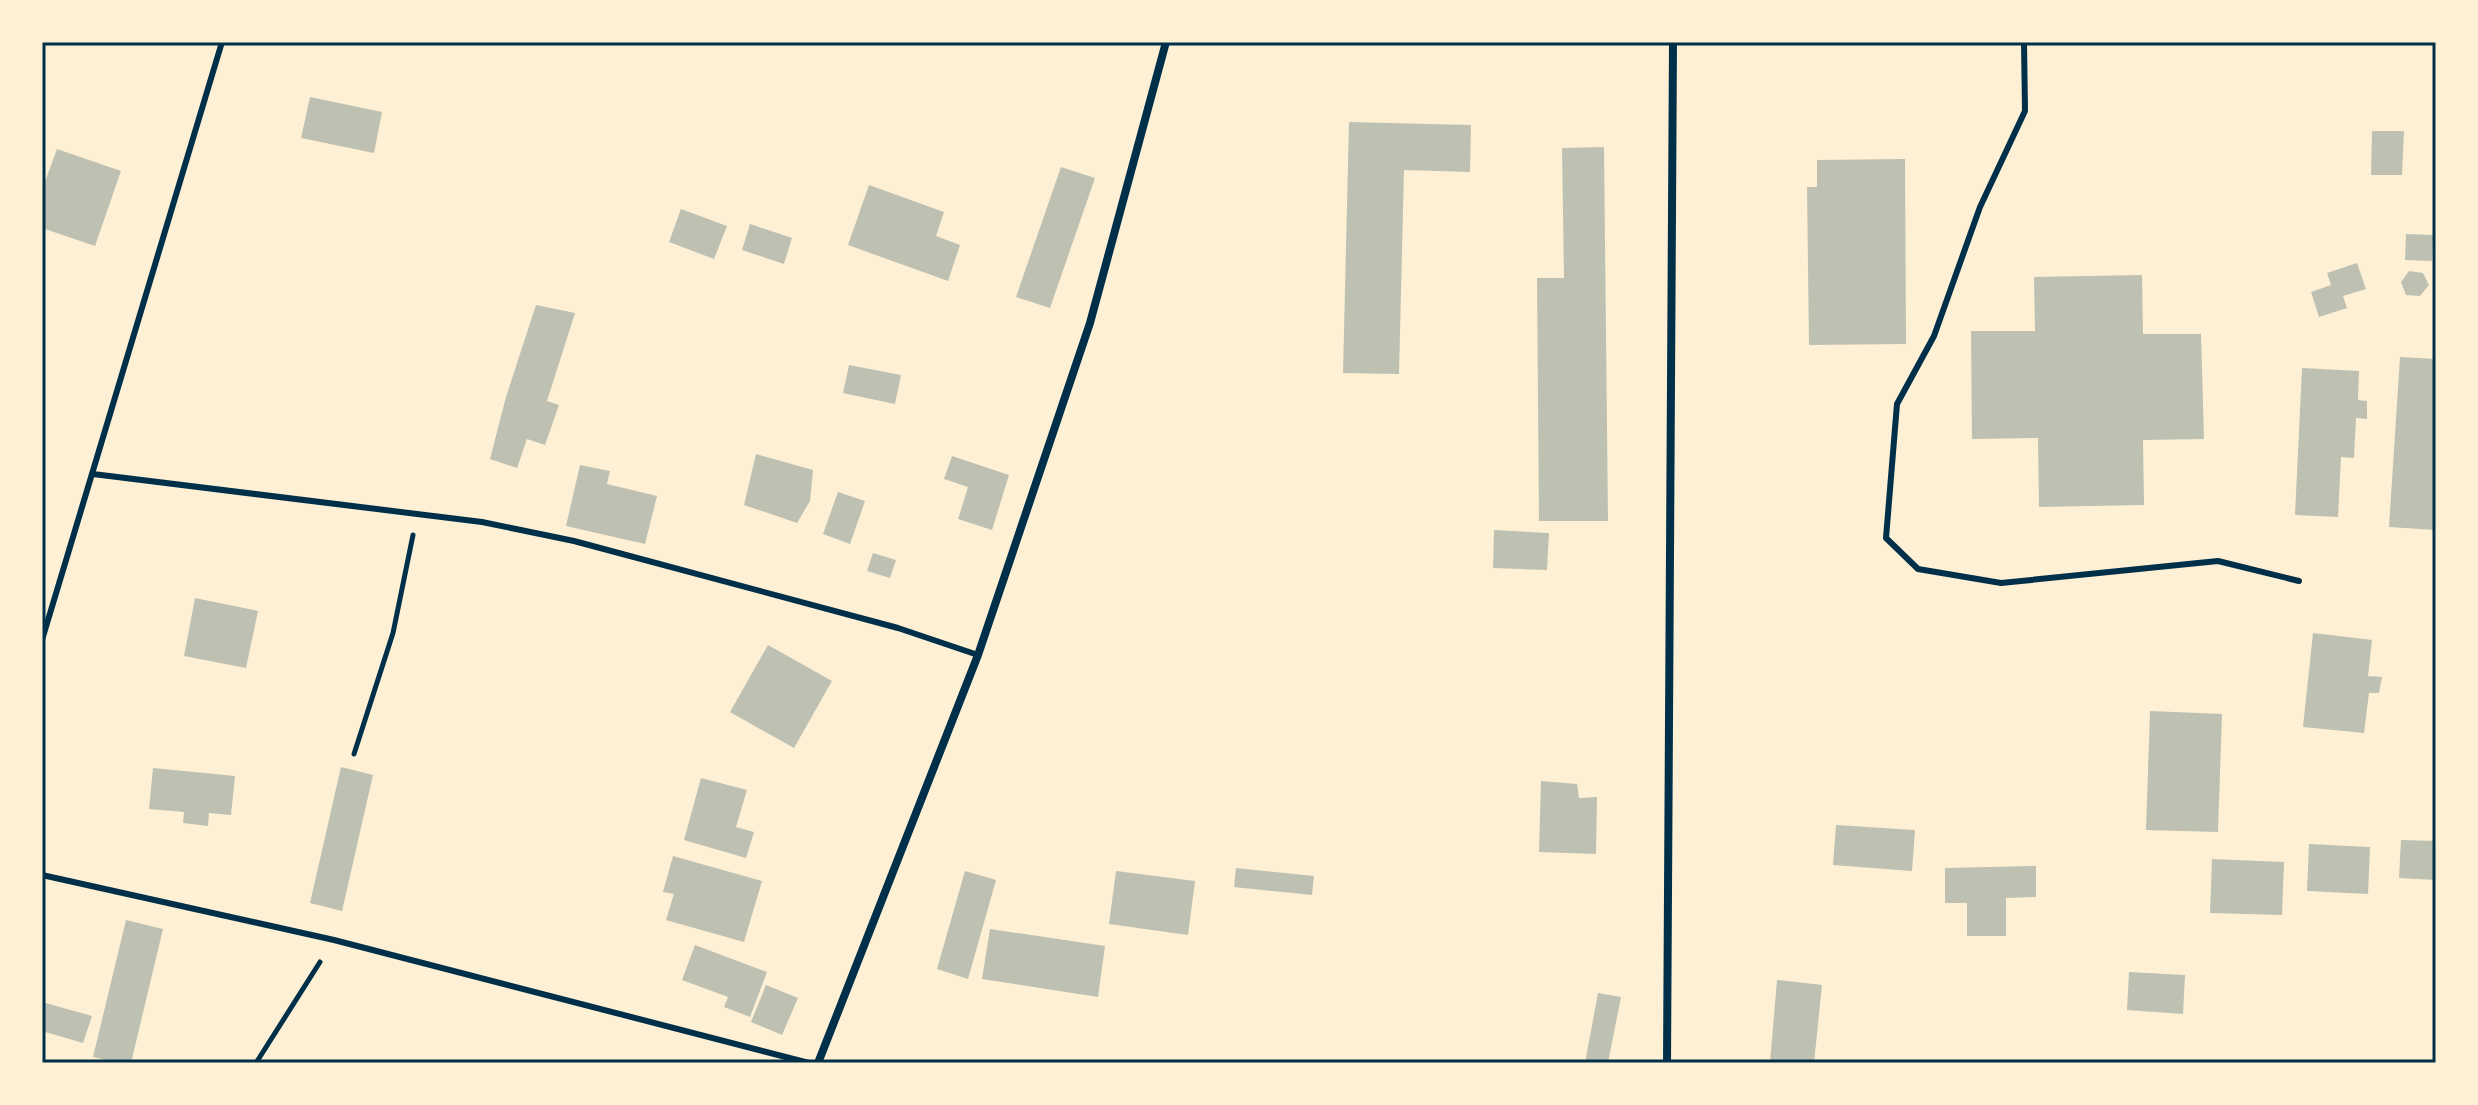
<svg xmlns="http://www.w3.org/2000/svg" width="2478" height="1105" font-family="'Asap Condensed',sans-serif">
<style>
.building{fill:#bec0b2}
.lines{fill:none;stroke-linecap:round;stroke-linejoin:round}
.path{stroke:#003049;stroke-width:5}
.service{stroke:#003049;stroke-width:6}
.minor{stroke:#003049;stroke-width:8}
.neatline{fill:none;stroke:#003049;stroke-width:3}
</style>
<rect width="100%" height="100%" fill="#fdf0d5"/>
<path class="building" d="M310,97L382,112L374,153L301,138Z
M1349,122L1471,125L1470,172L1404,170L1399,374L1343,373Z
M2372,131H2404L2402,175H2371Z
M1604,147L1608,521H1539L1537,278H1564L1562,148Z
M57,149L121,171L95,246L42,228V190Z
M1905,159L1906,344L1809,345L1807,187H1817V160Z
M1061,167L1095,178L1050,308L1016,297Z
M869,185L944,212L936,236L960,245L948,281L848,245Z
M681,209L727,226L714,259L669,242Z
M750,224L792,238L784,264L742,250Z
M2406,234L2433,235L2432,261L2405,260Z
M2357,263L2366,289L2343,296L2347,308L2319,317L2311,292L2331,285L2327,273Z
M2409,271L2423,273L2429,285L2420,296L2406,295L2401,282Z
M2142,275L2143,334H2201L2204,439L2143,440L2144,505L2039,507L2038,438L1972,439L1971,331H2035L2034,277Z
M536,305L575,313L547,401L559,405L545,445L527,439L517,468L490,459L506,397Z
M2400,357L2436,359V530L2389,527Z
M849,365L901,375L895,404L843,393Z
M2302,368L2359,371L2358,400L2367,401V419L2356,418L2354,458L2341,457L2338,517L2295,515Z
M756,454L813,470L810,501L797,523L744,505Z
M952,456L1009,475L992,530L958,519L968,487L944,479Z
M580,465L610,471L607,484L657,496L645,544L566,526Z
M838,492L865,501L850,544L823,534Z
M1494,530L1549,533L1547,570L1493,568Z
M873,553L896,560L890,578L867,571Z
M195,598L258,611L246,668L184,656Z
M2313,633L2372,640L2368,676L2382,677L2379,693H2369L2364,733L2303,727Z
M768,645L832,681L794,748L730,712Z
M2150,711L2222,714L2218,832L2146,830Z
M341,767L373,775L342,911L310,903Z
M153,768L235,776L231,815L209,813L208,826L183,823L184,812L149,809Z
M701,778L747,790L736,827L754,832L746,858L684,840Z
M1541,781L1577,784L1579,798L1597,797L1596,854L1539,852Z
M1836,825L1915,830L1912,871L1833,865Z
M2401,840L2436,841V880L2399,878Z
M2309,844L2370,847L2368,894L2307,891Z
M673,856L762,881L744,942L666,920L674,894L663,892Z
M2212,859L2284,862L2282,915L2210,913Z
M2036,866V897L2006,898V936H1967V903H1945V868Z
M1236,868L1314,876L1312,895L1234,887Z
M965,871L996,880L968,979L937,969Z
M1116,871L1195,881L1188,935L1109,924Z
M126,920L163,929L131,1063H119L93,1057Z
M990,929L1105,946L1098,997L982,979Z
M695,945L767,972L750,1017L724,1007L728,997L682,980Z
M2129,972L2185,975L2183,1014L2127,1010Z
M1777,980L1822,985L1814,1063H1770Z
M766,985L798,998L782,1035L751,1022Z
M1598,993L1621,997L1608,1063H1585Z
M42,1002L92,1016L83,1043L42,1031Z"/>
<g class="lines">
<path class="path" d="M354,754L393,633L413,535
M256,1063L320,962"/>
<path class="service" d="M2024,42L2025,111L1980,207L1934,336L1897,404L1886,538L1918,569L2001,583L2218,561L2299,581
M93,474L482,522L574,541L898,628L978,655
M42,640L222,42
M42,875L334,940L809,1063"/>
<path class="minor" d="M818,1063L978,655L1090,323L1166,42
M1667,1063L1673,42"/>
</g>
<rect width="2478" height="1105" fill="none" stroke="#fdf0d5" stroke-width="88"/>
<rect x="44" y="44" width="2390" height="1017" class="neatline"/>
</svg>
